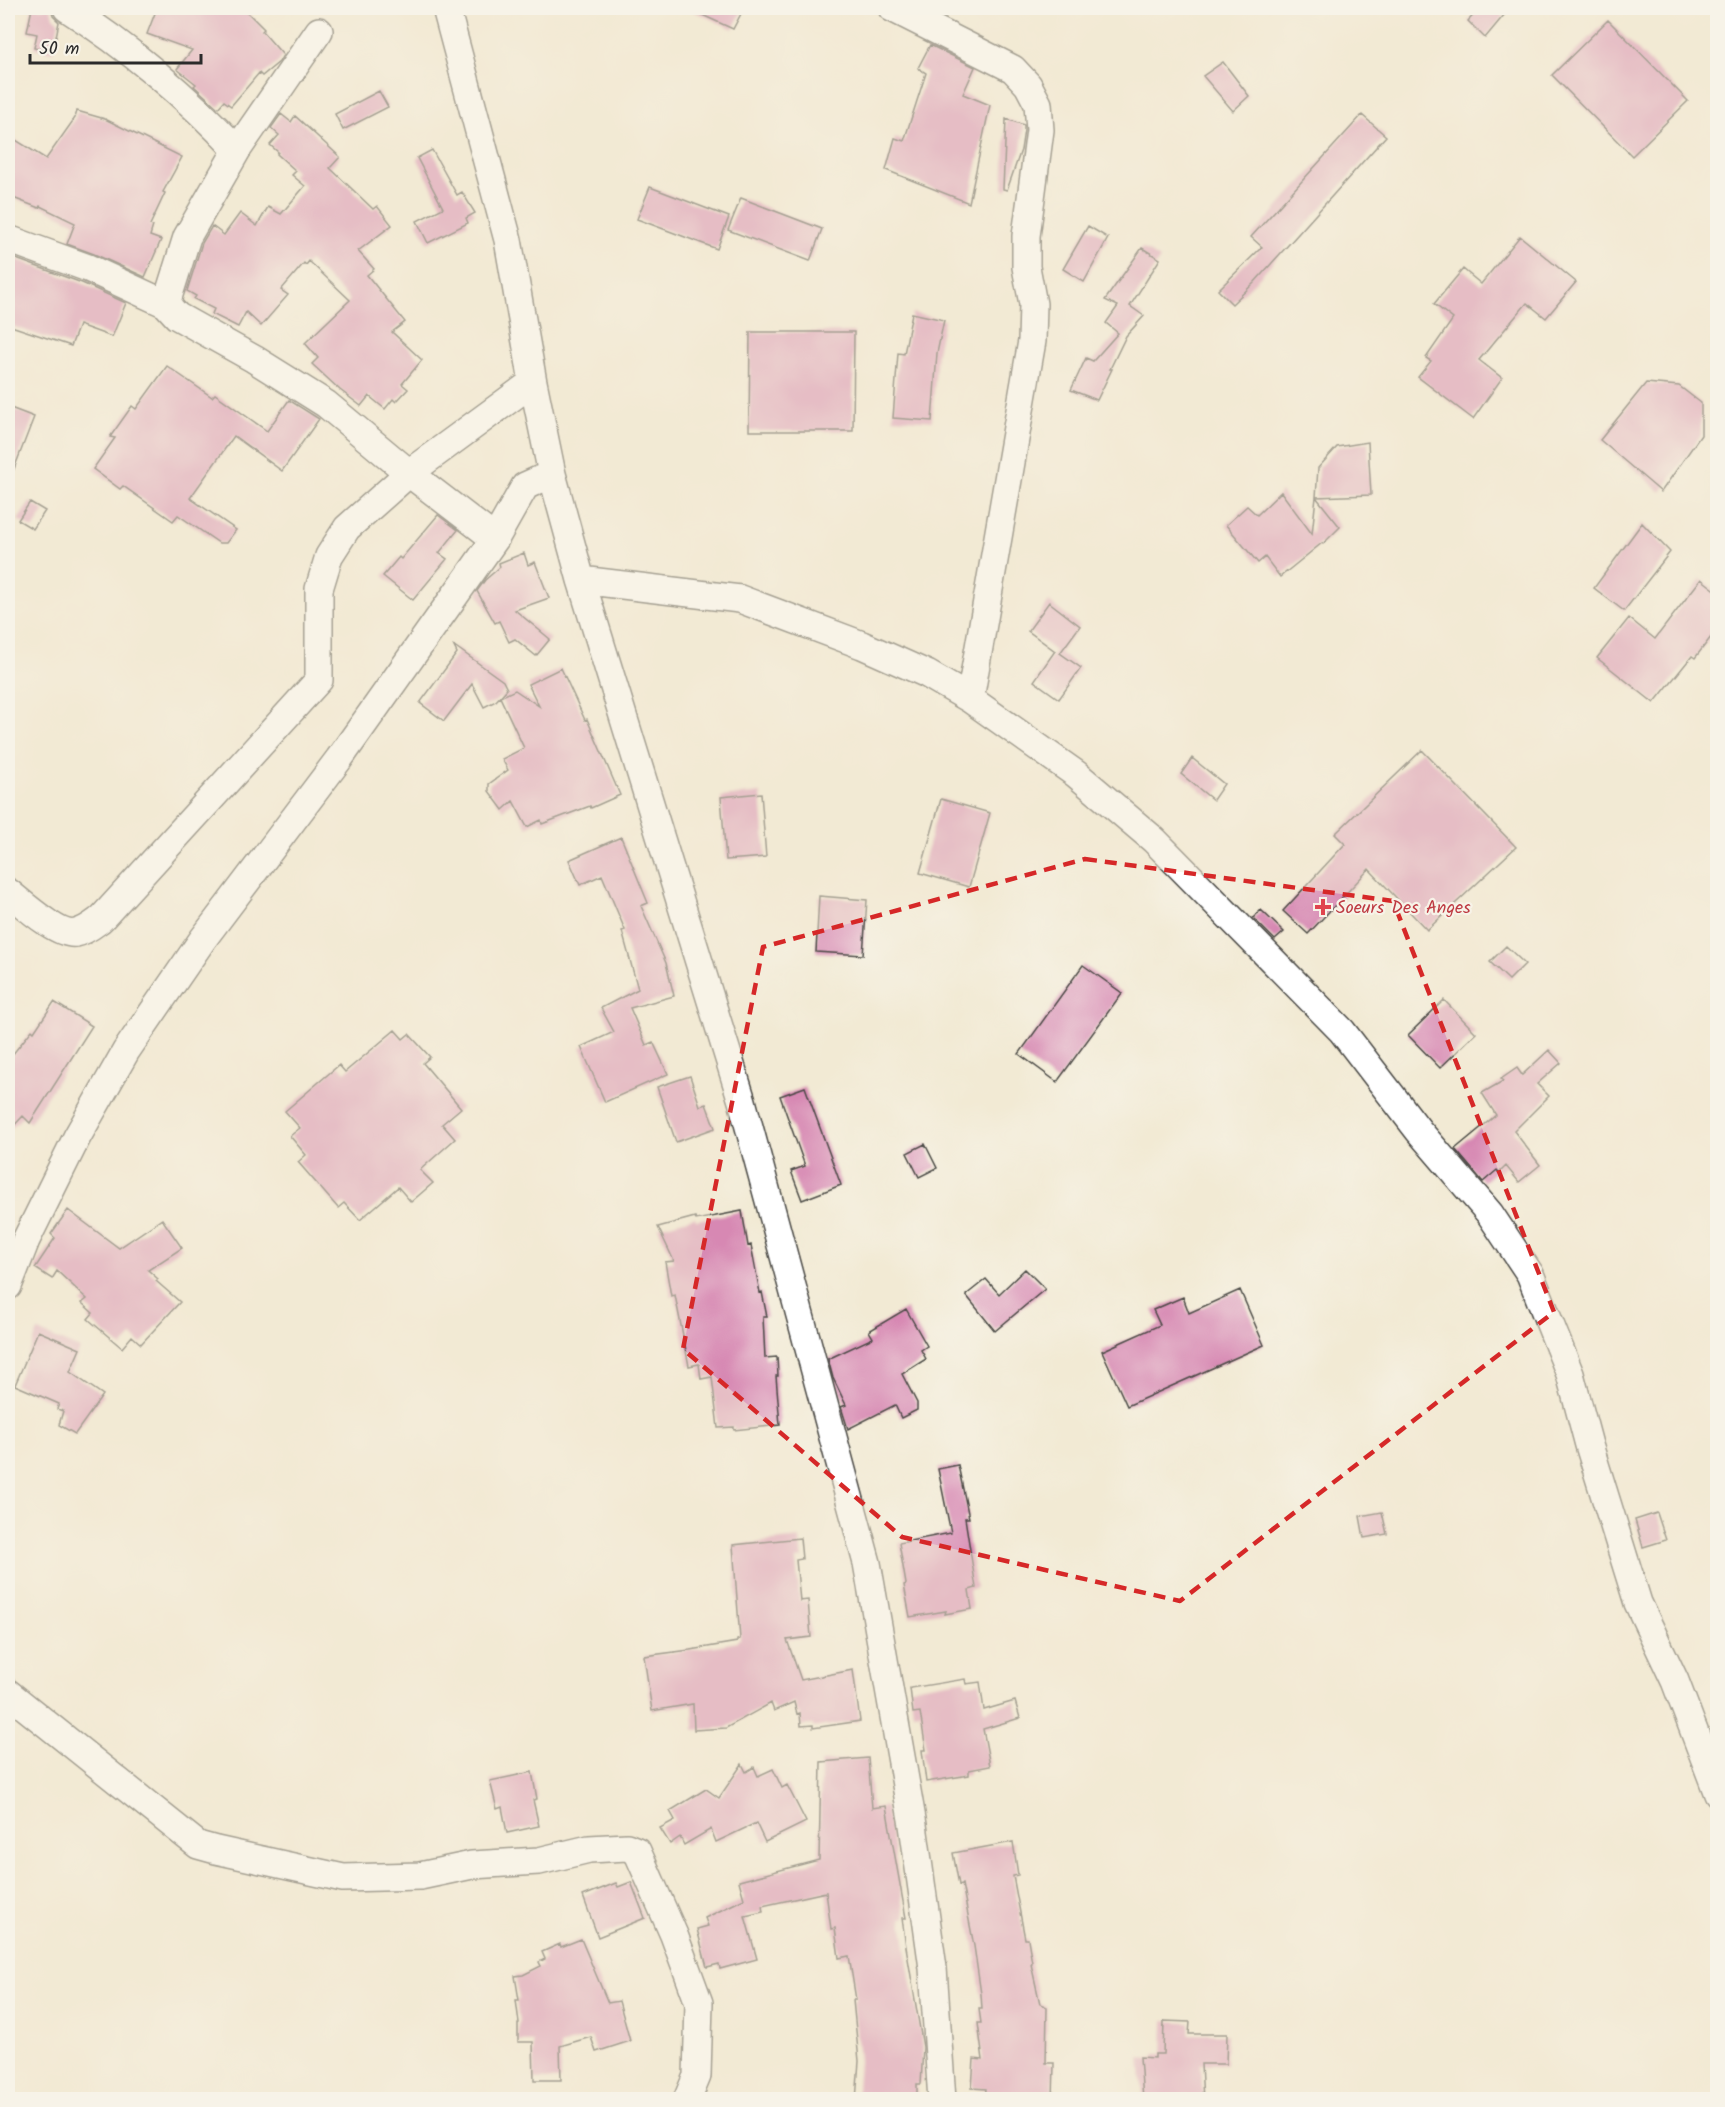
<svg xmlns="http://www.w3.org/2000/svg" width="1725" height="2107" font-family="Kalam,sans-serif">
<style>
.building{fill:#d788b3}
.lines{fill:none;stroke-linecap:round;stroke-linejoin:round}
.minor-casing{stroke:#494844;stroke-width:30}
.minor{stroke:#fff;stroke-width:27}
.marked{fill:none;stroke:#d62828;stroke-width:4.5;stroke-dasharray:12 8;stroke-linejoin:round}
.health-dot{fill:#e0444e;stroke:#f7f3e8;stroke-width:2}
.labels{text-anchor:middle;stroke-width:4.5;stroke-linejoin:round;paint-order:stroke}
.health-label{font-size:18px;fill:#be3a42;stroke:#f7f3e8;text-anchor:start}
</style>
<rect width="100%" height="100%" fill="#f7f3e8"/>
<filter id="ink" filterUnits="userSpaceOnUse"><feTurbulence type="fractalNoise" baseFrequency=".0167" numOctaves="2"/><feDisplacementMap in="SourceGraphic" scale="12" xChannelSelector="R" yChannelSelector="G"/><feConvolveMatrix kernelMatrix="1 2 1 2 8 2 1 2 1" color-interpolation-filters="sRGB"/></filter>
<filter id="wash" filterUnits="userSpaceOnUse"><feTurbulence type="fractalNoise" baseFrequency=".008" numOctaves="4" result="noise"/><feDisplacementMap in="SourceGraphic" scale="24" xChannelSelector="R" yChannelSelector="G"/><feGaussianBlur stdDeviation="1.35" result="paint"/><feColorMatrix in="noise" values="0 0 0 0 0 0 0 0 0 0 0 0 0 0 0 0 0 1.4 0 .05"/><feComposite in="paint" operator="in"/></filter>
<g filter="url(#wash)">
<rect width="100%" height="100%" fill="#f2ead4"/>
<g id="blocks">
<path class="building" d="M32,8H51L53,16L59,22L53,52L34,48L37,34L27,32Z
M157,8H243L264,29L262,31L283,55L279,62L262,76L259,73L231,106L224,101L218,108L194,86L196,84L177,69L192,50L147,34Z
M687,8H744L733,29Z
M1480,8H1510L1485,38L1468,21Z
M1608,20L1688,101L1632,156L1552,75Z
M930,45L975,67L963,94L990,105L969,203L886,170L895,138L904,141L926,73L918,68Z
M1223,62L1249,96L1233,111L1203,76Z
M379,91L388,107L343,130L335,114Z
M77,111L105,119L182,157L163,192L165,193L150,225L153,226L150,236L161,240L145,277L94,254L67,244L75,223L40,206L39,208L8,196V135L46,159L75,118Z
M281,114L291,122L295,116L340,157L330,168L373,209L377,206L392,225L358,251L374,269L367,275L405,322L392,332L422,360L402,384L408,389L396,402L393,399L385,409L369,396L361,406L340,390L312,364L318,358L305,343L350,300L309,261L306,265L304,263L281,290L288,295L261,326L246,312L238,327L212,314L214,309L194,299L196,296L187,291L202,243L212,226L224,235L240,213L257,226L268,207L281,214L305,186L292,175L296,171L277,154L278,152L270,145L279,135L271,128Z
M1362,115L1386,136L1254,283L1232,304L1218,290L1262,247L1251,237Z
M1006,119L1024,125V130L1021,150L1007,190L1003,189Z
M432,150L457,195L462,192L475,213L466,218L468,223L428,243L417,221L443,208L417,158Z
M650,187L729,217L717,249L637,219Z
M741,198L822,229L810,261L728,230Z
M1088,226L1108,238L1084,282L1063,269Z
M1520,236L1576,282L1546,318L1527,303L1479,360L1502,378L1473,419L1418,377L1431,361L1426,358L1453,319L1434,304L1463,269L1481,284Z
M1142,248L1160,259L1130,306L1144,316L1126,336L1110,369H1112L1097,400L1071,390L1086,358L1093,361L1118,333L1106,323L1118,306L1105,300Z
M8,256L82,283L126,303L112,337L79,325L71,346L8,325Z
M912,313L944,320L937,353L932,421L893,418L898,353L904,354Z
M750,332H854L853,431H749Z
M167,366L212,397L215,394L267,431L289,400L319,419L282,471L234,436L190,498L236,530L226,543H219L178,515L173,521L123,486L120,489L93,469L115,438L110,437L132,406L136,409Z
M1646,383L1679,386L1701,403V435L1661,492L1600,440Z
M8,407L34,417L9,482H8Z
M1368,442L1371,495L1316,497L1318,468L1337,447Z
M1281,492L1312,534L1316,497L1340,527L1323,544L1322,543L1280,577L1265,557L1258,563L1226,525L1247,506L1257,515Z
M30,502L45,511L33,529L18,520Z
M438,515L458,530L439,553L447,559L413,600L383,576L399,557L401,559Z
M1642,523L1670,552L1624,611L1594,588Z
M524,553L528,565L535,562L549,598L515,610L550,639L536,656L515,639L509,642L499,621L495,623L477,591L485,580L500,567L499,563Z
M1701,579L1718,592V628L1695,658L1692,656L1654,703L1597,658L1629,618L1655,639Z
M1049,602L1080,626L1060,653L1081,668L1059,699L1034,681L1055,651L1028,631Z
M453,645L503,681L507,689L496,701L484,707L472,684L444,721L420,703L457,653Z
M561,668L585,720L587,719L620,795L591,808L590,806L542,824L541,820L527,827L513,801L503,810L489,791V784L508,770L502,759L524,748L500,697L515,690L539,706L528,684Z
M1422,750L1516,847L1427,930L1369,869L1308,934L1283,911L1345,844L1335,834Z
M1192,758L1224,784L1213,800L1181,774Z
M761,793L766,857L726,860L721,797Z
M941,799L990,813L969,887L920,873Z
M621,837L648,903L641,906L666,963L674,996L630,1008L646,1045L653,1042L668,1074L605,1102L581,1047L614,1032L601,1008L638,989L622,931L625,930L602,875L580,885L569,860Z
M819,896L867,900L863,955L816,952Z
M1261,910L1284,932L1275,940L1253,918Z
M1506,946L1525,964L1509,980L1490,962Z
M1083,965L1122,993L1057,1082L1019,1054Z
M1444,1000L1476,1033L1440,1068L1408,1035Z
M54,1002L92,1026L30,1123L23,1116L8,1132V1060L32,1030L34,1032Z
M395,1030L403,1039L409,1034L430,1057L423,1063L461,1108L442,1124L455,1139L420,1170L433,1183L411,1202L398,1187L360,1220L344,1203L338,1208L298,1162L306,1155L290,1136L300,1128L285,1111L339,1065L345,1072Z
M1549,1050L1561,1063L1537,1084L1549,1096L1514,1131L1540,1165L1519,1182L1506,1166L1499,1173L1497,1170L1483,1182L1455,1149L1496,1115L1482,1093L1503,1081L1501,1079L1517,1068L1522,1075Z
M690,1076L700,1106L706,1104L715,1128L676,1142L657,1087Z
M805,1087L841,1185L802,1200L791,1171L805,1166L780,1096Z
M925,1144L937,1168L919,1177L907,1153Z
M68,1210L119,1248L162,1219L182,1248L148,1270L158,1279L156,1281L180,1302L141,1344L132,1336L122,1348L88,1319L93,1313L82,1303L87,1299L57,1271L52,1279L35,1268L55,1238L51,1234Z
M742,1211L748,1246L751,1245L760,1293L762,1292L767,1317H763L765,1358L777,1357L778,1376H776L780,1425L734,1430V1427L718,1428L712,1377L701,1379L699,1364L689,1366L675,1295L671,1296L665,1262L674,1261L658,1227L695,1217L696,1220Z
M1025,1269L1045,1289L995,1331L966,1295L986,1279L999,1294Z
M1240,1290L1264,1345L1127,1406L1102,1351L1160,1325L1153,1310L1183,1297L1189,1313Z
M906,1309L927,1346L921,1350L926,1359L902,1374L917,1403V1410L901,1418L895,1405L848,1429L841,1407L846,1405L833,1378L828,1359L873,1338L869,1331Z
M38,1331L80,1349L70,1372L103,1395L75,1434L59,1425L63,1411L57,1409L59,1404L15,1385Z
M958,1465L969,1518H965L976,1588L969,1590L972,1609L945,1614L946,1611L910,1617L904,1585L906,1584L899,1543L951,1533L938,1469Z
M1382,1512L1387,1534L1364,1538L1360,1516Z
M1657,1513L1666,1540L1643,1547L1635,1520Z
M800,1538L802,1559L796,1560L800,1601L808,1600L811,1637L787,1640L801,1680L853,1670L860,1721L813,1728V1725L801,1726L800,1713L797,1714L794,1702L774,1711L771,1703L726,1728L694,1730L693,1704L652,1711L644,1656L690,1650L737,1642V1640L740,1639L733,1545Z
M965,1679L966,1684L980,1682L984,1710L1015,1701L1020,1718L983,1729L990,1766L969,1770V1775L926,1782L922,1750H926L920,1712L913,1713L910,1688Z
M868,1758L872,1808L886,1806L906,1918H902L906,1947L923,2047L921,2084H917V2100H856L859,2061L853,2000H856L849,1956L839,1958L835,1928L831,1929L826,1892L762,1906L763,1912L745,1916L757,1959L720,1969L719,1964L707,1967L697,1929L708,1926L705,1918L744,1899L739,1881L819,1860L821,1762Z
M742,1764L746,1772L754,1767L758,1776L773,1769L782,1788L787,1785L806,1822L765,1842L756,1823L716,1842L711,1829L684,1845L680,1837L670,1844L660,1828L675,1820L670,1811L706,1789L719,1798Z
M532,1772L537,1799L533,1800L539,1826L507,1833L502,1807L497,1809L490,1781Z
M1013,1842L1018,1875L1013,1876L1025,1939H1028L1032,1963L1031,1964L1040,2004L1047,2007L1046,2063H1054L1053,2100H985L986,2089L972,2088L974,2059L983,2060L978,2023H981L979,2009H982L981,1994L974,1946L962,1884L959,1885L953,1853Z
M631,1882L645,1918L598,1937L583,1896L616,1883L618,1887Z
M581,1939L608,2003L619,2001L630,2041L596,2052L591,2037L560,2046L561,2080H534L533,2042H518V2024L519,2023L516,2000H519L515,1976L523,1975L541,1966L539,1962L545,1959L542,1952L560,1944L561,1947Z
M1164,2021L1190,2022L1189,2034H1227L1226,2064H1201L1203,2100H1143L1140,2057L1155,2058V2054H1163Z"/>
</g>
</g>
<g filter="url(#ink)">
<use href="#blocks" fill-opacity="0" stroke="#494844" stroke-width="1.5"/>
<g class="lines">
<g class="minor-casing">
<path id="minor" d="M67,8C127,46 189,98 237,150
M446,8L508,240L533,382L552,474L581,580L742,1101L867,1563L913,1825L933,1968L942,2100
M892,8L1013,69L1028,85L1038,104L1040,130L1026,236V267L1033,304L1032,341L970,699
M8,239L88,268L125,285L166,304L177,316L254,359L326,404L409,473L495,539
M166,304L187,237L237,150L319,31
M581,580L740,599L862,645L927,674L970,699L1076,774L1154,840L1342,1031L1419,1131L1490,1214L1530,1274L1570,1374L1589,1445L1638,1603L1675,1681L1718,1794
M8,892C22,903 59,937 76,933C86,931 94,924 101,919L319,680V589L329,556L347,528L409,473L533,382
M8,1286L26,1240L77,1137L126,1051L203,939L339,759L495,539L525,486L552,474
M8,1693L198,1845L216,1850L343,1878L420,1876L472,1865L539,1861L589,1849L627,1847L637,1851L674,1935L699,2003L697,2076L687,2100"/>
</g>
<use href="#minor" class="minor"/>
</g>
</g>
<path d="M0 0H1725V2107H0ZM1085,859L1393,901L1554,1312L1180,1601L902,1537L683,1349L763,947Z" fill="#f2ead4" fill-opacity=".55" fill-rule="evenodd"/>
<path class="marked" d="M1085,859L1393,901L1554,1312L1180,1601L902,1537L683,1349L763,947Z"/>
<path class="health-dot" d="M1320 898h6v6h6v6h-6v6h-6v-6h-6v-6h6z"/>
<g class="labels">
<g class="health-label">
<text x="1336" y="913">Soeurs Des Anges</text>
</g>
</g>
<rect width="1725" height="2107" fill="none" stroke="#f7f3e8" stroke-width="30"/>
<path d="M30 54v9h171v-9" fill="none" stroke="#2b2b2b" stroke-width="3"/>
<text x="39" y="54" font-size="18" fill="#2b2b2b" stroke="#f7f3e8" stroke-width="4.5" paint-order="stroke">50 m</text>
</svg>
